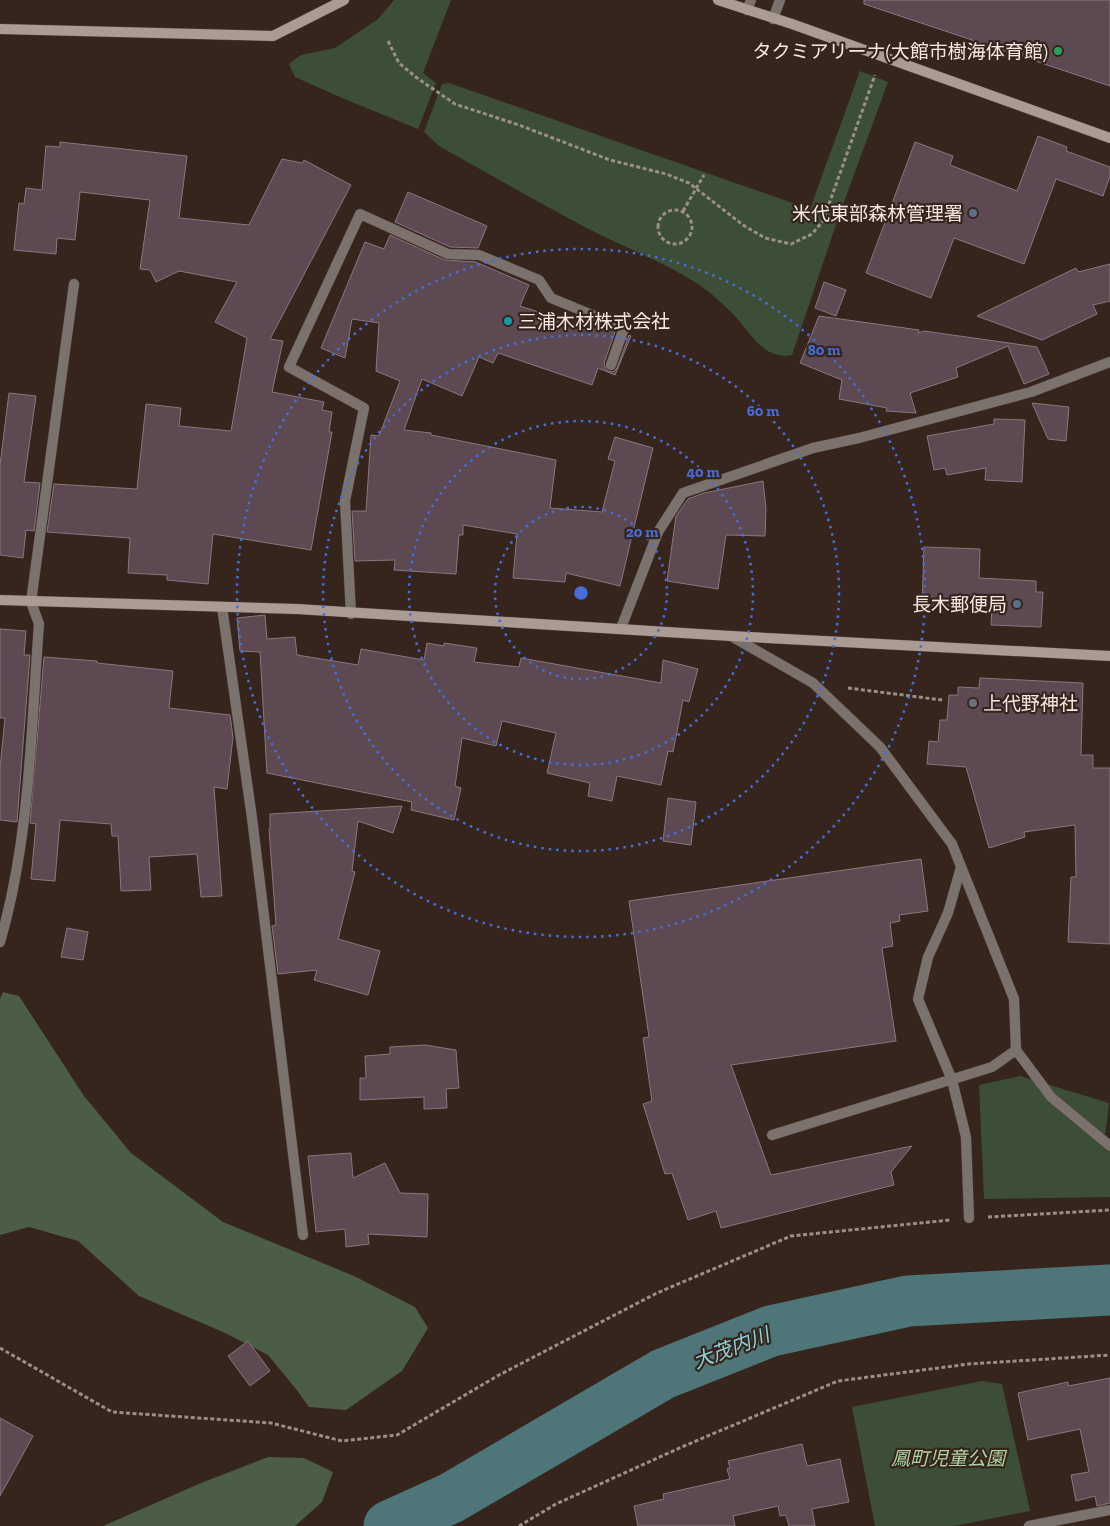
<svg xmlns="http://www.w3.org/2000/svg" width="1110" height="1526" font-family="'Zilla Slab','Noto Sans JP',serif">
<style>
.green{fill:#3d4e37}
.forest{fill:#4b5d45}
.lines{fill:none;stroke-linecap:round;stroke-linejoin:round}
.river{stroke:#4e7679;stroke-width:51}
.building{fill:#5d4952;stroke:#8b767f}
.lane-casing{stroke:#504038;stroke-width:11}
.street-casing{stroke:#504038;stroke-width:11}
.secondary-casing{stroke:#504038;stroke-width:11}
.path{stroke:#9c8f87;stroke-width:3;stroke-dasharray:4 2.5;stroke-linecap:butt}
.lane{stroke:#7b726d;stroke-width:10}
.street{stroke:#7b726d;stroke-width:10}
.secondary{stroke:#aa9b94;stroke-width:10}
.ring{fill:none;stroke:#486dda;stroke-width:2.5;stroke-dasharray:2.5 5}
.leisure-dot{fill:#2e9e5b;stroke:#35251c;stroke-width:2}
.service-dot{fill:#5c6f8a;stroke:#35251c;stroke-width:2}
.culture-dot{fill:#0f9aa8;stroke:#35251c;stroke-width:2}
.worship-dot{fill:#6b7280;stroke:#35251c;stroke-width:2}
.labels{text-anchor:middle;stroke-width:4.5;stroke-linejoin:round;paint-order:stroke}
.poi-label{font-size:19px;fill:#f3e8e2;stroke:#35251c;text-anchor:end}
.park-label{font-size:19px;font-style:italic;fill:#b0d2a2;stroke:#35251c}
.water-label{font-size:20px;font-style:italic;fill:#89d4da;stroke:#35251c}
.centre{fill:#486dda;stroke:#35251c;stroke-width:2.5}
.ring-label{font-size:15px;text-anchor:middle;font-weight:bold;fill:#486dda;stroke:#35251c;stroke-width:4.5;stroke-linejoin:round;paint-order:stroke}
</style>
<rect width="100%" height="100%" fill="#35251c"/>
<path class="green" d="M394,0H451L423,73L436,83L418,129L342,98L295,77L289,64L301,55L335,48L378,19Z
M860,71L888,82L840,213L792,355C763,361 750,331 733,314C723,304 710,292 698,284C661,260 618,245 579,224C532,199 486,172 439,146L424,132L442,84L449,83L810,209Z
M1020,1076L1109,1103L1104,1145L1110,1152V1197L984,1199L979,1085Z
M982,1381L1002,1384L1030,1511L954,1526H875L852,1407Z"/>
<path class="forest" d="M3,992L19,996L84,1096L131,1153L223,1222L354,1276L415,1307L428,1328L402,1371L346,1410L309,1407L296,1389L268,1355L223,1332L139,1296L78,1241L29,1227L0,1235V999Z
M268,1457L304,1458L333,1472L322,1502L295,1526H103L201,1483Z"/>
<g class="lines">
<path class="river" d="M389,1526L451,1498L663,1374L771,1331L908,1301L1110,1290"/>
</g>
<path class="building" d="M864,0H1110V86L864,4Z
M1038,136L1067,147L1066,151L1110,167V176L1103,196L1056,179L1024,264L954,238L931,298L866,273L915,142L953,156L950,165L1017,191Z
M60,142L187,156L179,218L249,225L282,159L302,163L304,160L351,185L270,339L283,341L272,392L324,402L322,410L332,412L329,432H332L311,550L213,534L208,584L167,580V575L128,573L130,538L47,532L54,484L137,489L146,404L181,408L179,426L231,431L247,338L215,322L237,282L179,271L156,282L150,270L140,269L150,200L80,192L75,240L57,238L56,254L14,250L19,203L24,204L26,188L42,190L46,146L60,147Z
M408,192L487,226L478,248L450,247L395,222Z
M390,235L445,260L476,262L529,285L520,306L575,324L579,317L615,332L604,363L606,369L608,371L613,372L617,368L629,335L631,336L615,375L598,368L592,385L498,353L493,363L479,357L462,396L422,379L404,430L431,433V435L556,460L550,508L602,512L615,461L608,459L615,437L653,448L620,586L566,573L565,582L513,578L517,534L463,525V535H459L456,574L394,570L395,560L355,561L352,511H366L371,435L379,436L400,381L376,371L379,323L352,319L345,358L321,348L365,242L384,249Z
M1110,264V301L1093,305L1097,314L1042,340L977,316L1076,268L1078,272Z
M824,282L846,290L836,316L815,308Z
M819,316L919,330L918,333L924,331L1037,347L1049,374L1024,384L1008,346L956,368L958,377L910,393L916,413L886,411L887,408L839,399L842,380L800,363Z
M9,393L36,396L24,482L40,483L34,531L26,530L23,558L0,555V465Z
M1032,403L1069,407L1066,441L1048,439Z
M994,419L1025,420L1022,482L985,480L986,468L947,475L945,468L934,470L927,436L994,424Z
M763,481L766,509L765,536L726,535L718,589L667,581L676,516L688,499L704,493Z
M924,547L980,549L979,578L1036,581V592H1043L1041,627L991,625L992,608L922,605Z
M265,615L267,639L295,637L297,655L358,665L361,649L424,660L427,643L444,646V643L477,648L474,662L519,667L521,658L661,683L663,660L698,669L689,702L683,700L673,752L668,751L661,785L617,776L612,801L588,796L590,783L547,773L556,733L502,721L496,746L462,738L455,786L461,788L454,820L411,810L412,802L267,773L260,652L240,651L237,618Z
M0,629L26,631L24,655H30L17,822L0,820V768L5,718H0Z
M44,657L97,661V663L173,671L169,708L230,715L233,737L227,789L214,787L222,896L201,897L197,854L149,857L151,890L121,891L118,836H112L111,824L60,820L55,881L31,879L36,824L30,823Z
M980,678L1083,683L1081,755H1093V768H1110V944L1068,942L1071,877H1076L1075,825L1024,832L1025,837L989,848L966,767L927,764L929,741L938,742L940,720H947L949,695H958V687L979,688Z
M668,798L696,802L691,845L663,841Z
M402,806L393,833L358,821L352,871L355,872L338,939L380,951L368,995L314,980L317,970L278,974L272,926L276,925L269,829H270V814Z
M921,859L928,911L899,915L900,921L890,923L893,946L882,948L896,1041L731,1065L771,1175L912,1146L891,1172L894,1185L721,1228L716,1211L688,1220L672,1173L665,1174L643,1104L652,1101L643,1038L649,1037L629,901Z
M67,928L88,932L83,960L61,957Z
M425,1045L456,1050L459,1088L446,1089L447,1108L424,1109V1097L360,1100V1078H366L365,1056L390,1054V1047Z
M351,1153L353,1178L385,1163L400,1193L428,1194L427,1237L368,1234L369,1244L346,1247L345,1229L316,1232L308,1156Z
M248,1341L270,1371L250,1386L228,1356Z
M1110,1378V1503L1097,1506L1095,1496L1076,1501L1071,1475L1089,1472L1080,1429L1028,1440L1018,1393L1068,1382V1386Z
M0,1418L33,1436L0,1496Z
M802,1444L807,1466L840,1459L849,1502L812,1509L815,1526H789L786,1515L780,1516L778,1506L733,1516L735,1526H638L634,1506L664,1499L663,1494L730,1479L727,1469L730,1468L728,1461Z"/>
<g class="lines">
<g class="lane-casing">
<path id="lane" d="M351,614L345,501L364,408L289,367L360,214L448,254L479,255L539,280L551,298L624,328L611,365
M731,636L813,683L880,747L952,844L1014,999L1016,1050L992,1067L772,1135
M961,867L948,913L928,957L918,999L952,1080L966,1137L969,1218
M1016,1050L1051,1097L1110,1146"/>
</g>
<g class="street-casing">
<path id="street" d="M747,10L751,0
M773,19L780,0
M222,607L252,818L303,1235
M621,628L658,532L683,493L813,448L859,438L1031,392L1110,362
M0,942C30,839 31,730 39,624L31,602L74,284
M1029,1526L1110,1510"/>
</g>
<g class="secondary-casing">
<path id="secondary" d="M718,0L792,24L1110,138
M0,29L273,36L344,0
M0,600L297,609L731,636L1110,656"/>
</g>
<path class="path" d="M388,41L399,63L417,78L455,104L519,125L610,160L666,174L689,183L743,225L765,238L791,244L812,234L823,221L875,75
M658 227a17 17 0 1 1 34 0a17 17 0 1 1-34 0Z
M683,211L704,175
M848,688L942,700
M988,1217L1110,1210
M0,1348L112,1412L271,1423L342,1441L397,1435L499,1375L657,1293L791,1236L950,1220
M519,1526L556,1504L684,1446L838,1381L969,1364L1110,1355"/>
<use href="#lane" class="lane"/>
<use href="#street" class="street"/>
<use href="#secondary" class="secondary"/>
</g>
<g class="ring">
<circle cx="581" cy="593" r="86"/>
<circle cx="581" cy="593" r="172"/>
<circle cx="581" cy="593" r="258"/>
<circle cx="581" cy="593" r="344"/>
</g>
<circle class="leisure-dot" cx="1058" cy="51" r="5"/>
<g class="service-dot">
<circle cx="973" cy="213" r="5"/>
<circle cx="1017" cy="604" r="5"/>
</g>
<circle class="culture-dot" cx="508" cy="321" r="5"/>
<circle class="worship-dot" cx="973" cy="703" r="5"/>
<g class="labels">
<g class="poi-label">
<text x="1048" y="58">タクミアリーナ(大館市樹海体育館)</text>
<text x="963" y="220">米代東部森林管理署</text>
<text x="518" y="328" text-anchor="start">三浦木材株式会社</text>
<text x="1007" y="611">長木郵便局</text>
<text x="983" y="710" text-anchor="start">上代野神社</text>
</g>
<g class="park-label">
<text x="948" y="1465">鳳町児童公園</text>
</g>
<g class="water-label">
<text transform="translate(731 1348) rotate(-21)" y="7">大茂内川</text>
</g>
</g>
<circle cx="581" cy="593" r="8" class="centre"/>
<g class="ring-label">
<text x="824" y="355">80 m</text>
<text x="763" y="416">60 m</text>
<text x="703" y="477">40 m</text>
<text x="642" y="537">20 m</text>
</g>
</svg>
